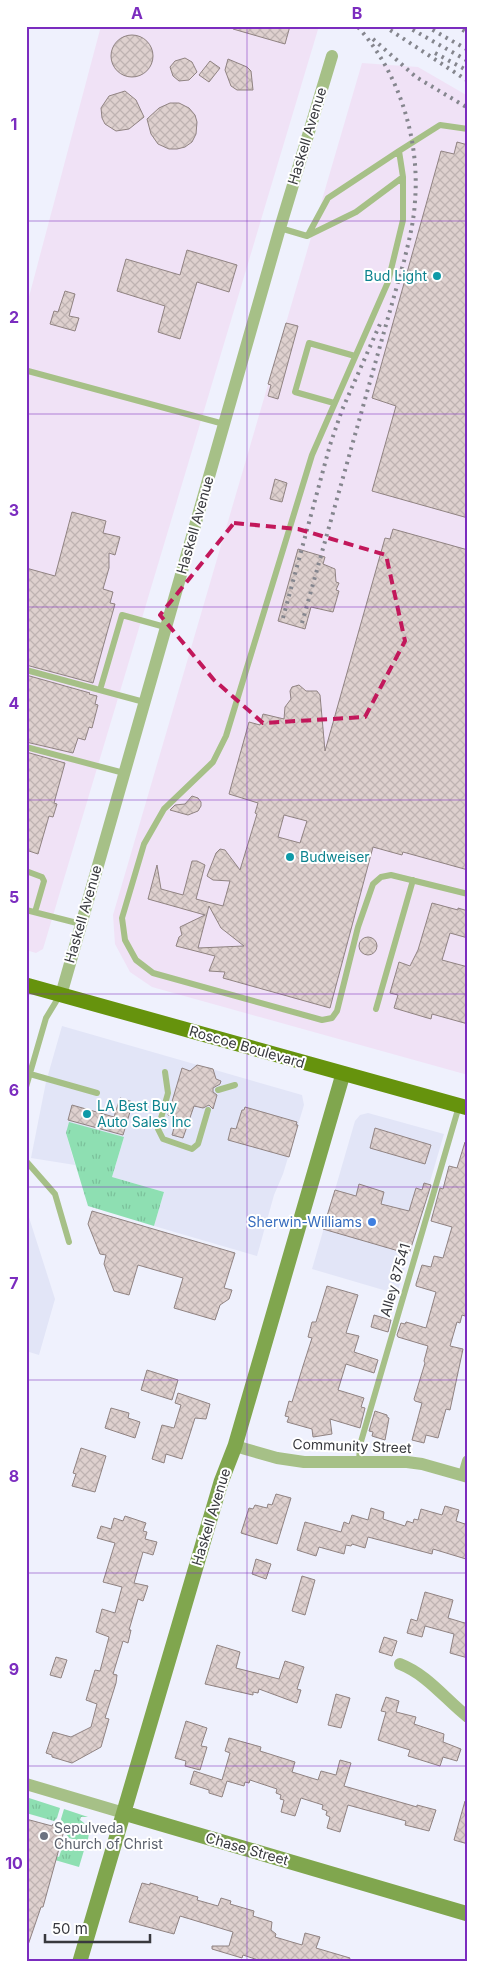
<svg xmlns="http://www.w3.org/2000/svg" width="494" height="1987" font-family="Inter,sans-serif">
<style>
.built{fill:#e2e5f7}
.industrial{fill:#f0e2f6}
.grass{fill:url(#grass-tufts)}
.building{fill:url(#building-cross-hatch);stroke:#908382;fill-rule:evenodd}
.lines{fill:none;stroke-linecap:round;stroke-linejoin:round}
.lane{stroke:#a6c087;stroke-width:6}
.street{stroke:#a6c087;stroke-width:12}
.secondary{stroke:#80a64e;stroke-width:15}
.primary{stroke:#66930d;stroke-width:15}
.rail{stroke:#85868e;stroke-width:4;stroke-dasharray:2.5 5;stroke-linecap:butt}
.marked{fill:none;stroke:#c2185b;stroke-width:4;stroke-dasharray:10 6;stroke-linejoin:round}
.grid{fill:none;stroke:#7b2cbf;stroke-width:1;stroke-opacity:0.55}
.culture-dot{fill:#0f9aa8;stroke:#fff;stroke-width:2}
.shop-dot{fill:#3f7fe0;stroke:#fff;stroke-width:2}
.worship-dot{fill:#6b7280;stroke:#fff;stroke-width:2}
.labels{text-anchor:middle;stroke-width:4;stroke-linejoin:round;paint-order:stroke}
.street-label{font-size:14px;fill:#38393e;stroke:#fff}
.culture-label{font-size:14px;fill:#0d838f;stroke:#fff;text-anchor:start}
.shop-label{font-size:14px;fill:#366cbe;stroke:#fff;text-anchor:end}
.worship-label{font-size:14px;fill:#5b616d;stroke:#fff;text-anchor:start}
.neatline{fill:none;stroke:#7b2cbf;stroke-width:2}
.grid-label{font-size:16px;text-anchor:middle;font-weight:bold;fill:#7b2cbf}
</style>
<defs>
<pattern id="grass-tufts" width="24" height="20" patternUnits="userSpaceOnUse" patternTransform="scale(1.25)"><rect width="24" height="20" fill="#8edfb2"/><path d="M3 7l-1-3M5 7V3M7 7l1-3M15 17l-1-3M17 17v-4M19 17l1-3" fill="none" stroke="#7bc09a"/></pattern>
<pattern id="building-cross-hatch" width="8" height="8" patternUnits="userSpaceOnUse" patternTransform="scale(1.25)"><rect width="8" height="8" fill="#ded0ce"/><path d="M0 0l8 8M0 8l8-8" fill="none" stroke="#bfb3b2"/></pattern>
</defs>
<rect width="100%" height="100%" fill="#eff1fd"/>
<path class="built" d="M62,1026L302,1095L304,1105L283,1174L274,1195L257,1256L154,1226L164,1192L112,1177L124,1137L66,1133L75,1165L31,1158L46,1082Z
M368,1113L444,1134L397,1294L312,1269L355,1121L360,1115Z
M26,1208L55,1299L39,1355L26,1351Z"/>
<path class="industrial" d="M101,26H319L43,949L36,953L26,950V308Z
M362,63L418,67L468,96V1075L152,987L130,972L115,944L113,915Z"/>
<path class="grass" d="M69,1122L124,1137L112,1177L164,1192L154,1226L88,1206L66,1133Z
M29,1798L60,1808L57,1818L54,1821L26,1813Z
M64,1809L88,1817H81L80,1820C90,1826 90,1832 87,1843L69,1838L66,1834L69,1825L62,1823L61,1819Z
M68,1841L85,1847L79,1867L48,1858L50,1854L59,1857L64,1842Z"/>
<path class="building" d="M234,26H290L285,44L233,29Z
M111 56a21 21 0 1 1 42 0a21 21 0 1 1-42 0Z
M185,58L192,62L197,72L189,80L179,81L173,76L170,67L175,61Z
M228,59L247,67L251,71L253,90H237L231,86L225,70Z
M210,61L220,68L209,82L199,75Z
M125,91L136,100L144,117L129,129L116,131L105,124L102,118L101,108L109,96Z
M170,103H179L189,108L195,115L197,122L196,134L192,142L185,147L177,149H169L158,144L151,134L147,119L159,108Z
M457,142L468,145V518L372,491L396,406L372,398L441,151L454,154Z
M187,250L237,265L229,292L197,282L180,339L158,332L165,306L117,291L126,259L180,275Z
M65,291L75,294L69,316L79,318L75,331L50,324L54,311L58,312Z
M286,323L298,326L278,399L268,396L271,385L268,384Z
M275,479L287,483L282,502L270,499Z
M72,512L106,521L103,533L120,537L115,555L109,553V568L103,589L113,592L110,603L115,604L93,683L26,665V568L55,576Z
M393,529L468,550V870L403,852L402,855L373,847L330,1008L223,978L225,972L209,971L215,956L176,946L179,937L182,935L180,927L205,915L148,899L157,865L161,889L183,895L192,861H197L205,865L196,899L223,906L230,881L213,880L207,876L216,853L220,849L225,850L240,870L257,814L255,813L258,803L229,794L249,722L260,725L263,714L284,719L285,707L291,699L290,691L292,687L299,685L306,691H317L320,695L325,751L385,538L390,539ZM284,815L307,821L300,843L278,837ZM209,906L221,928L244,946L198,948Z
M298,549L325,557L323,564L335,569L336,582L339,583L336,590L339,591L333,612L311,607L305,629L278,621Z
M26,675L90,693L89,694L97,696L95,704L98,705L92,728L89,727L85,740L78,738L73,753L26,742Z
M26,752L65,763L54,803L57,804L53,817L49,816L38,854L26,850Z
M192,796L198,798L201,802V806L198,811L188,815L170,810L175,805L185,804Z
M432,903L458,910V908L468,911V938L450,933L442,960L468,967V1024L432,1014L431,1019L394,1008L398,995L390,993L399,962L410,966L418,950Z
M359 946a9 9 0 1 1 18 0a9 9 0 1 1-18 0Z
M197,1065L213,1069L216,1079L221,1081L220,1084L213,1088V1092L217,1095L213,1109L209,1105L203,1108L194,1106L183,1138L172,1135L177,1118L168,1115L182,1068L190,1071Z
M120,1098L133,1102L123,1135L68,1120L72,1105L114,1117Z
M245,1107L297,1122L296,1125H298L289,1157L228,1140L231,1128L236,1129L242,1110H244Z
M375,1128L431,1145L425,1164L370,1148Z
M465,1142H468V1317L462,1315L460,1323L457,1322L450,1346L463,1349L450,1410L446,1409L438,1438L426,1435L424,1443L412,1440L422,1403L415,1401L414,1399L425,1363L424,1361L428,1346L398,1337L397,1335L401,1323L405,1324L406,1322L426,1328L436,1292L416,1286V1284L422,1265L431,1267L434,1256L443,1258L452,1227L431,1221L440,1188L443,1189L449,1166L457,1168Z
M424,1183L431,1185L409,1254L323,1229L335,1190L356,1196L359,1184L384,1192L381,1204L409,1211L416,1188L422,1190Z
M92,1211L235,1253L224,1288L232,1290L229,1299L220,1305L215,1320L174,1308L183,1278L138,1265L129,1295L114,1291L104,1264L106,1255L100,1254L88,1224Z
M327,1286L358,1295L346,1333L359,1336L354,1352L378,1360L374,1373L346,1364L338,1390L364,1398L361,1407L365,1408L360,1428L330,1419L332,1434L313,1437L312,1429L287,1422L289,1417L285,1416L289,1401L292,1402L303,1366L312,1338L308,1337L312,1322H316Z
M374,1315L391,1320L388,1332L371,1327Z
M147,1370L178,1380L172,1400L141,1390Z
M178,1393L210,1404L206,1419L195,1418L182,1459L166,1454L164,1463L152,1459L162,1425L174,1428L181,1405L175,1403Z
M111,1408L129,1413L128,1418L140,1422L135,1438L105,1428Z
M375,1411L387,1415V1417L389,1418L385,1440L372,1436L373,1432L369,1431Z
M81,1448L106,1456L95,1492L72,1486L76,1474L73,1473Z
M276,1494L291,1498L277,1544L241,1533L249,1508L253,1509L255,1505L267,1508L268,1504L272,1505Z
M445,1506L459,1510L456,1521L468,1525V1551L466,1559L433,1549L432,1554L368,1537L365,1548L352,1544L351,1546L346,1545L344,1554L319,1547L316,1556L297,1550L305,1522L341,1532L344,1522L349,1524L352,1515L368,1520L371,1508L384,1512L383,1519L405,1526L407,1521L413,1523L414,1519L418,1520L421,1509L442,1515Z
M125,1516L146,1523L143,1531L147,1532L145,1539L157,1542L153,1555L143,1552L134,1583L148,1586L143,1601L138,1599L129,1630H131L128,1643L123,1641L113,1674L117,1675L116,1683L105,1718L109,1719L101,1747L72,1763L52,1757V1755L46,1753L53,1732L71,1737L91,1727L97,1704L86,1700L95,1670L100,1671L109,1637L96,1632L102,1609L115,1613L122,1587L103,1582L115,1543L97,1538L101,1526L111,1529L114,1518L123,1521Z
M256,1559L271,1564L266,1579L252,1574Z
M302,1576L315,1580L305,1615L292,1611Z
M425,1592L453,1600L448,1618L468,1624V1658L450,1653L454,1634L425,1626L422,1637L407,1633L411,1619L417,1621Z
M384,1637L397,1641L392,1656L379,1652Z
M217,1645L240,1652L236,1668L279,1679L285,1661L304,1667L297,1689L301,1690L297,1703L259,1689L258,1693L253,1692V1695L205,1684Z
M56,1657L67,1660L61,1678L50,1675Z
M336,1694L350,1698L341,1728L328,1725Z
M386,1697L399,1701L396,1712L416,1717L414,1724L444,1734L443,1742L461,1749L457,1761L443,1757L440,1766L408,1756L410,1750L378,1740L386,1712L381,1711Z
M186,1721L207,1728L201,1746L207,1747L200,1770L185,1766L186,1761L175,1758Z
M229,1738L261,1747L260,1751L295,1762L292,1772L318,1780L321,1771L336,1775L340,1760L351,1763L344,1786L417,1807V1805L436,1810L429,1831L405,1825L406,1821L348,1805L340,1832L327,1828L330,1817L326,1815L327,1811L322,1809L323,1805L301,1798L295,1816L281,1812L284,1800L280,1799L281,1795L276,1793L277,1789L250,1780L249,1783L245,1782L244,1786L227,1781L222,1797L209,1793V1790L190,1784L194,1771L222,1780L230,1753L225,1751Z
M465,1801H468V1844L454,1840Z
M26,1819L52,1826L53,1824L65,1827L43,1907H41L28,1945H26Z
M142,1883L150,1885V1883L198,1897L197,1900L218,1906L221,1898L231,1901L230,1904L254,1911L253,1916L272,1922L271,1930L276,1934L275,1937L302,1945L305,1933L320,1937L316,1948L350,1958L349,1961H261L243,1955L242,1958L212,1949V1946H229L233,1932L180,1916L174,1934L129,1922Z"/>
<g class="lines">
<path class="lane" d="M399,151L440,125L468,129
M280,228L307,236L356,212L403,177V220L388,282L312,455L226,736L213,762L164,809L144,844L122,918L125,940L136,960L153,973L322,1020L332,1018L337,1011L358,927L373,884L381,877L391,875L468,894
M308,235L328,198L399,151L403,177
M28,371L224,424
M334,403L295,392L309,343L355,356
M26,670L144,702
M100,690L122,615L165,627
M26,747L124,773
M26,871L42,877L44,881L35,912
M26,910L81,924
M376,1009L413,880
M165,1072L168,1093L158,1129L163,1139L192,1149L198,1144L208,1110
M30,1074L97,1093
M26,1087L46,1018L60,995
M218,1090L235,1085
M26,1161L55,1194L69,1242
M359,1462L360,1445L459,1106"/>
<path class="street" d="M61,995L280,228L332,56
M235,1446L277,1458L304,1462H407L422,1464L468,1477
M464,1475L468,1461
M400,1664C428,1675 445,1699 468,1717
M26,1784L124,1813"/>
<path class="secondary" d="M124,1813L468,1914
M80,1961L221,1482L235,1446L343,1074"/>
<path class="primary" d="M26,985L468,1108"/>
<path class="rail" d="M384,26L468,81
M406,26L468,61
M426,26L468,50
M456,26L468,33
M373,39L416,77L468,108
M435,53L468,71
M283,618L330,445L342,410L380,324
M302,623L404,261C409,241 414,221 415,201C420,139 399,72 357,26"/>
</g>
<path class="marked" d="M234,523L298,529L386,555L405,641L365,717L263,723L214,680L160,615Z"/>
<path class="grid" d="M247,26V1961M26,221H468M26,414H468M26,607H468M26,800H468M26,994H468M26,1187H468M26,1380H468M26,1573H468M26,1766H468"/>
<g class="culture-dot">
<circle cx="437" cy="276" r="5"/>
<circle cx="290" cy="857" r="5"/>
<circle cx="87" cy="1114" r="5"/>
</g>
<circle class="shop-dot" cx="372" cy="1222" r="5"/>
<circle class="worship-dot" cx="44" cy="1836" r="5"/>
<g class="labels">
<g class="street-label">
<text transform="translate(307 136) rotate(-73)" y="5">Haskell Avenue</text>
<text transform="translate(195 525) rotate(-74)" y="5">Haskell Avenue</text>
<text transform="translate(83 914) rotate(-74)" y="5">Haskell Avenue</text>
<text transform="translate(247 1047) rotate(16)" y="5">Roscoe Boulevard</text>
<text transform="translate(395 1280) rotate(-74)" y="5">Alley 87541</text>
<text transform="translate(352 1446) rotate(2)" y="5">Community Street</text>
<text transform="translate(211 1517) rotate(-73)" y="5">Haskell Avenue</text>
<text transform="translate(247 1849) rotate(16)" y="5">Chase Street</text>
</g>
<g class="culture-label">
<text x="427" y="281" text-anchor="end">Bud Light</text>
<text x="300" y="862">Budweiser</text>
<text x="97" y="1111">LA Best Buy<tspan x="97" dy="16">Auto Sales Inc</tspan></text>
</g>
<g class="shop-label">
<text x="362" y="1227">Sherwin-Williams</text>
</g>
<g class="worship-label">
<text x="54" y="1833">Sepulveda<tspan x="54" dy="16">Church of Christ</tspan></text>
</g>
</g>
<rect width="494" height="1987" fill="none" stroke="#ffffff" stroke-width="55"/>
<path d="M45 1934v8h105v-8" fill="none" stroke="#38393e" stroke-width="2.5"/>
<text x="52" y="1934" font-size="15" fill="#38393e" stroke="#ffffff" stroke-width="4" paint-order="stroke">50 m</text>
<rect x="28" y="28" width="438" height="1932" class="neatline"/>
<g class="grid-label">
<text x="137" y="19">A</text>
<text x="357" y="19">B</text>
<text x="14" y="130">1</text>
<text x="14" y="323">2</text>
<text x="14" y="516">3</text>
<text x="14" y="709">4</text>
<text x="14" y="903">5</text>
<text x="14" y="1096">6</text>
<text x="14" y="1289">7</text>
<text x="14" y="1482">8</text>
<text x="14" y="1675">9</text>
<text x="14" y="1869">10</text>
</g>
</svg>
